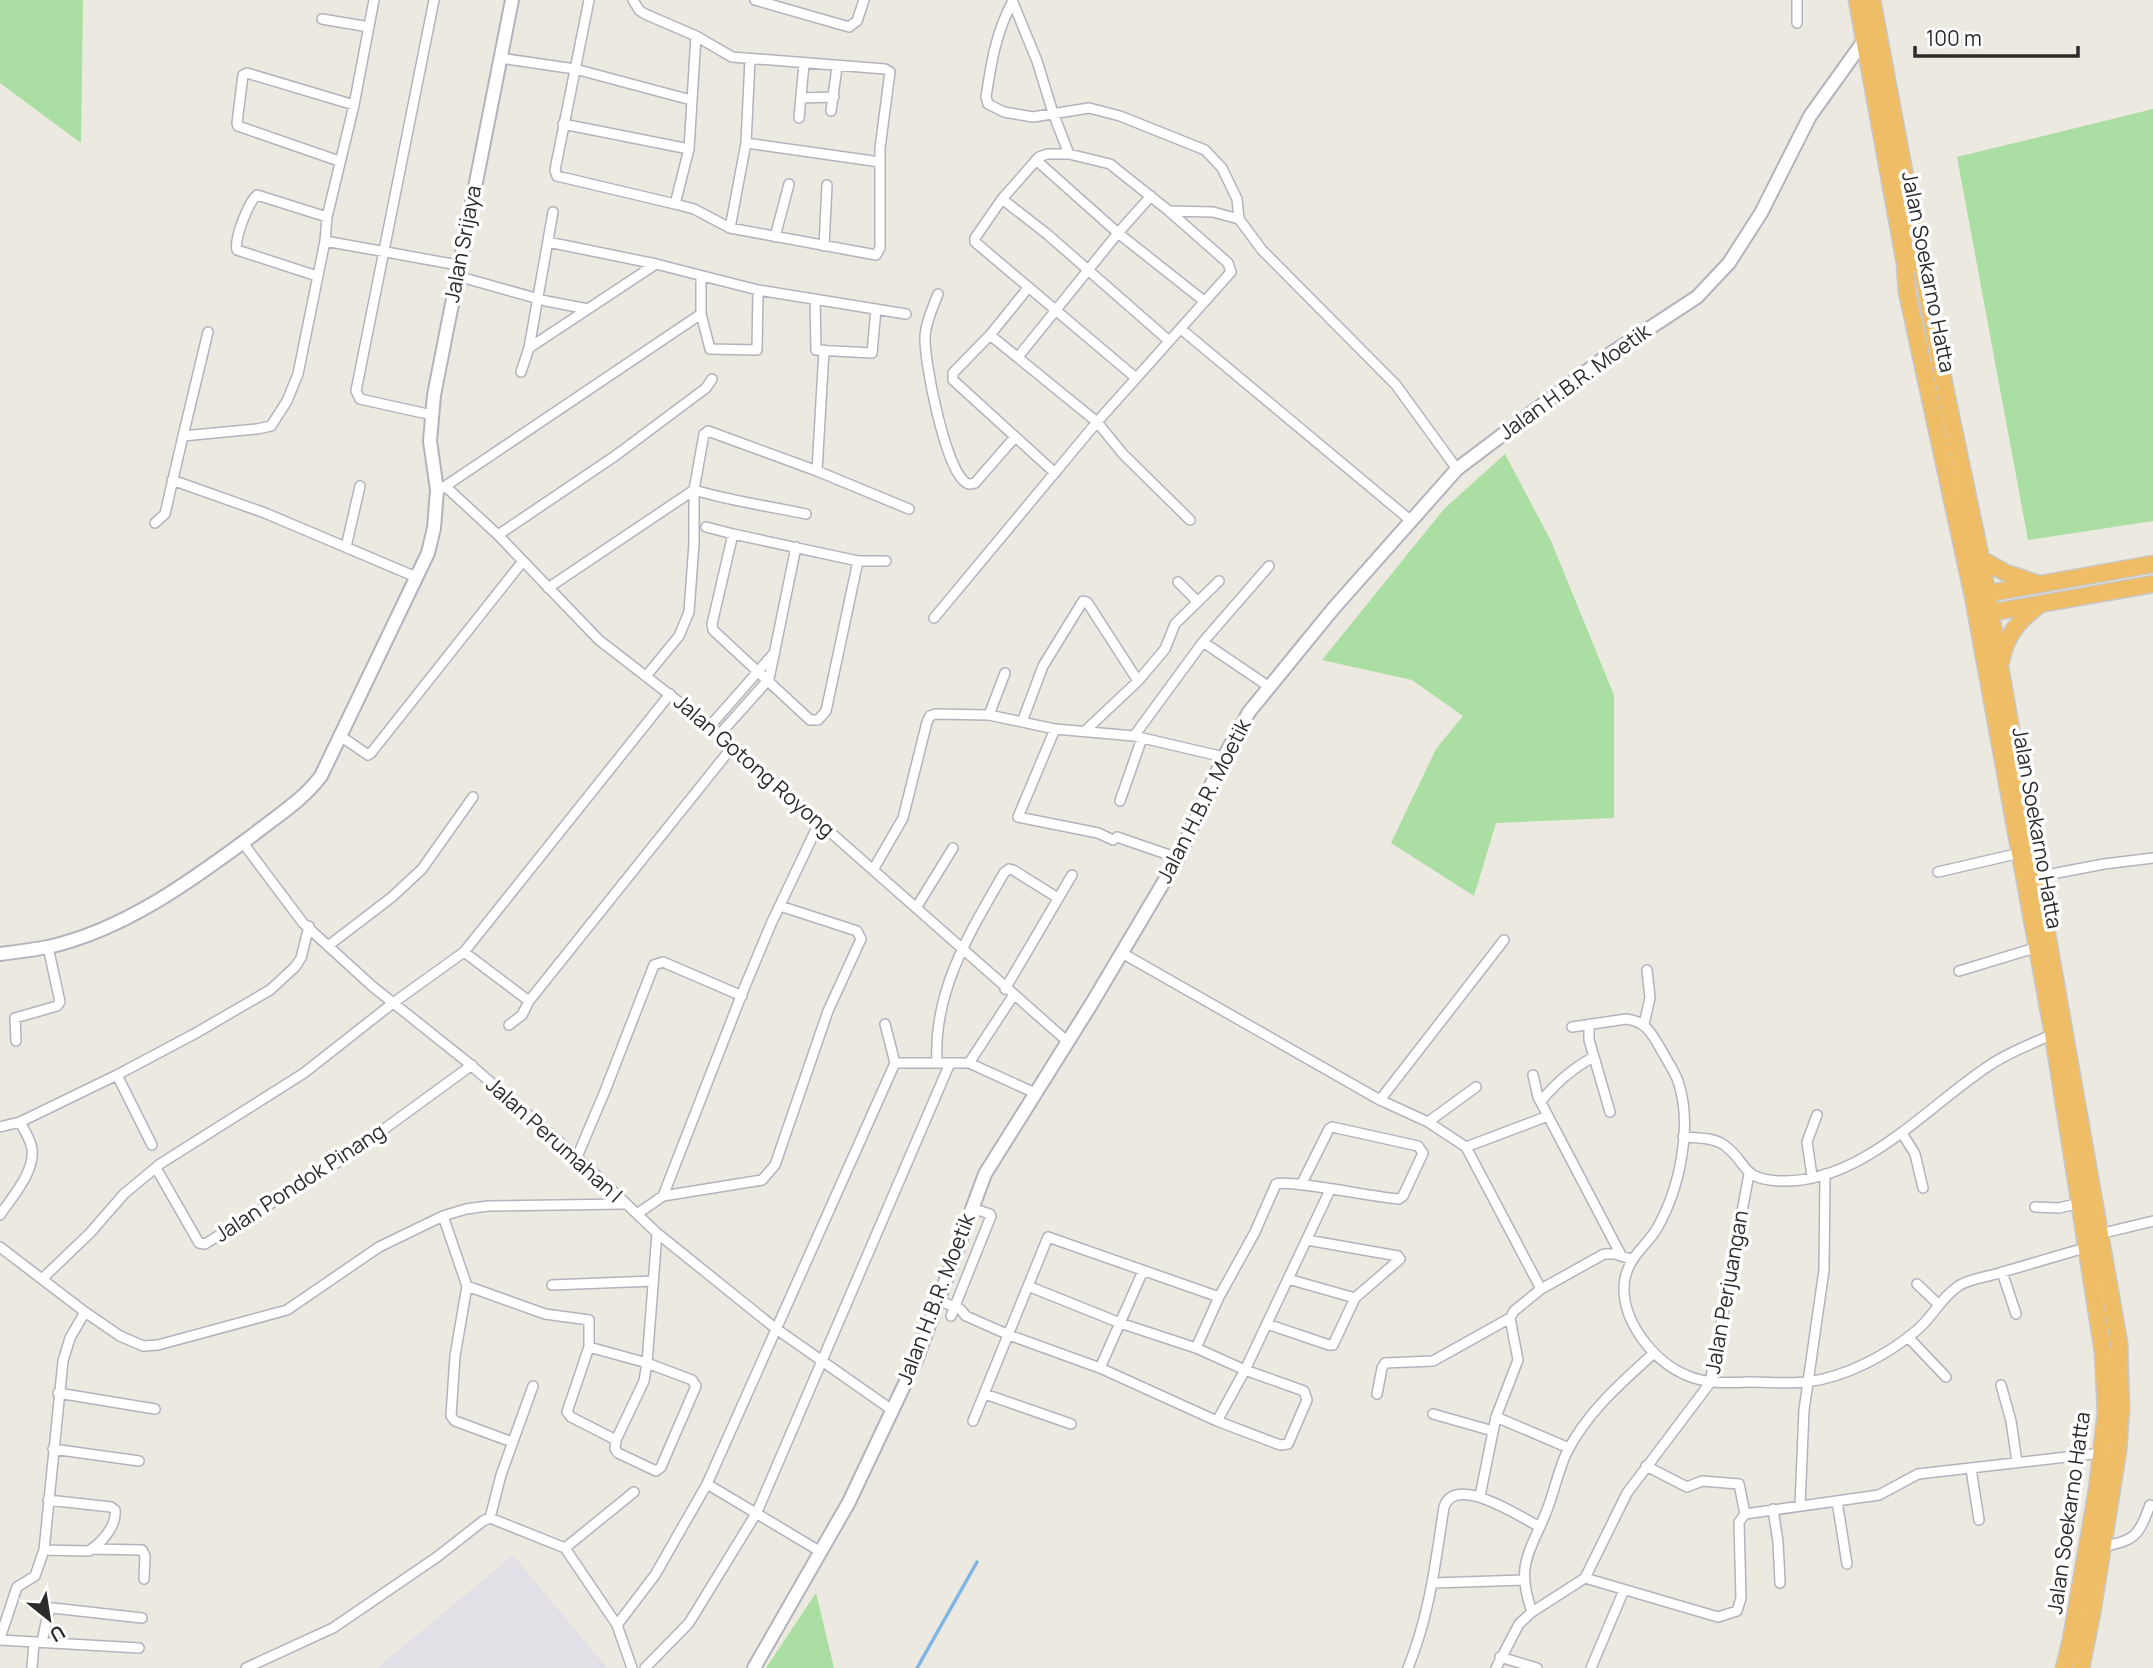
<svg xmlns="http://www.w3.org/2000/svg" width="2153" height="1668" font-family="Manrope,sans-serif">
<style>
.industrial{fill:#e2e0e6}
.green{fill:#aadea2}
.lines{fill:none;stroke-linecap:round;stroke-linejoin:round}
.stream{stroke:#7db5e4;stroke-width:3.5}
.street-casing{stroke:#b3b3be;stroke-width:12}
.secondary-casing{stroke:#b3b3be;stroke-width:16}
.highway-casing{stroke:#c8c8c8;stroke-width:19}
.street{stroke:#fff;stroke-width:9}
.secondary{stroke:#fff;stroke-width:12}
.highway{stroke:#f0bd67;stroke-width:16}
.labels{text-anchor:middle;stroke-width:7;stroke-linejoin:round;paint-order:stroke}
.street-label{font-size:21px;fill:#2c2c2c;stroke:#fff}
</style>
<rect width="100%" height="100%" fill="#ece9e0"/>
<path class="industrial" d="M513,1555L607,1668H377L484,1579Z"/>
<path class="green" d="M0,0H83L81,143L0,83Z
M2153,109V521L2028,540L1957,157Z
M1505,454L1551,541L1614,695V818L1496,823L1474,896L1391,843L1436,749L1463,716L1412,680L1322,660L1444,509Z
M816,1593L834,1668H766Z"/>
<g class="lines">
<path class="stream" d="M917,1668L977,1562"/>
<g class="street-casing">
<path id="street" d="M589,0L555,170L557,176L675,204L694,209L730,228L876,255L880,248V148L890,72L885,69L732,57L696,36L645,14L639,10L633,0
M755,0L849,27L857,21L864,0
M1012,0L1037,61L1053,113L1069,154
M1797,0V23
M1012,3C996,32 991,64 986,97L988,104L1004,112L1033,117L1089,108L1120,116L1205,150L1222,168L1237,199L1239,219L1262,250L1396,385L1457,469
M322,19L369,27
M500,58L575,69L691,100
M801,98L834,97
M831,111L837,67
M799,118L804,64
M563,124L689,149
M746,143L880,162
M1036,160L1118,233L1204,301
M339,161L238,126L237,123L243,75L247,73L354,105
M1002,199L1047,234L1168,340
M675,204L689,149L696,36
M1169,211L1213,212L1239,219
M730,228L746,143L750,60
M775,237L789,184
M325,241L458,265
M548,242L656,264L758,290L906,314
M824,246L827,185
M317,276L237,250C234,239 248,203 257,195L327,217
M457,276L546,301L588,309
M701,276V314L710,349L757,350L758,290
M1028,288L990,335L953,373V380L1055,473
M938,294C933,307 926,321 925,336C924,362 945,467 965,482C969,485 970,484 975,483L1015,437
M815,299L816,350L872,353L876,309
M1181,329L1410,520
M990,335L1097,422L1123,454L1190,520
M529,348L656,264
M1018,357L1118,233L1151,196
M521,372L529,348L553,212
M432,415L360,399L356,391L434,0
M183,436L208,332
M817,471L824,350
M172,480L265,513L416,577
M445,486L498,535L599,640L710,726L1068,1042
M441,489L701,314
M155,523L165,514L183,436L257,429L271,426L287,401L298,374L325,241L327,217L354,105L374,0
M706,527L733,534
M498,535L615,456L706,388L712,379
M346,547L360,486
M858,561L826,711L818,720H810L713,630L712,624L733,534L858,561H886
M1178,582L1198,602
M548,588L694,490L704,434L708,431L817,471L909,509
M934,618L1097,422L1231,272L1228,263L1169,211L1110,164L1069,154H1047L1039,157L1002,199L975,238V242L1136,378
M1203,642L1268,686
M647,675L679,636L689,612L694,543V490C731,501 768,506 806,514
M989,715L1005,673
M1022,722L1043,666L1083,601L1087,602L1138,681
M710,726L775,652
M1055,729L1018,817L1098,833L1113,840L1117,837L1178,858
M1086,730L1138,681L1165,649L1175,624L1219,581
M720,734L769,679L796,547
M339,735L368,755L371,753L523,561
M1134,736L1203,642L1269,566
M1120,801L1142,738
M243,843L303,923L372,986L466,1061L577,1157L657,1233L775,1328L892,1410
M873,870L903,818L927,722L930,716L935,714L989,715L1055,729L1134,736L1224,757
M1938,872L2020,853
M2036,877L2104,864L2153,858
M916,908L953,848
M1504,940L1380,1100L1428,1122L1466,1147L1541,1289
M328,946L392,897L422,869L473,797
M464,952L529,1001L733,746
M1122,953L1380,1100
M1959,971L2038,947
M1005,989L1072,875
M885,1024L895,1063
M1644,1024L1650,998L1647,970
M509,1025L522,1015L529,1001
M1572,1027L1626,1019C1647,1021 1653,1036 1663,1053C1668,1062 1674,1071 1678,1081C1693,1126 1680,1189 1656,1230C1645,1247 1630,1256 1625,1278C1618,1317 1652,1361 1686,1375C1706,1384 1727,1383 1749,1382C1768,1382 1788,1384 1807,1382C1846,1377 1887,1355 1916,1331C1933,1317 1941,1297 1960,1285C1970,1279 1985,1277 1996,1274C2026,1265 2057,1256 2088,1247
M16,1041L15,1018L57,1006L60,1002L48,947
M1594,1057L1610,1112
M937,1062C933,991 970,932 1004,873L1009,869L1013,870L1058,898
M969,1063L1013,996
M117,1075L152,1145
M1533,1075L1538,1097L1621,1255
M1541,1101C1556,1083 1574,1067 1594,1057L1589,1040V1024
M1428,1122L1476,1087
M0,1127L20,1122L117,1075L196,1033L270,990L295,967L301,958L309,926
M1902,1133L1915,1154L1923,1188
M1683,1137C1696,1138 1713,1137 1724,1145C1749,1163 1739,1179 1780,1181C1862,1184 1927,1106 1990,1065C2009,1052 2032,1044 2053,1034
M1466,1147L1548,1116
M577,1157L605,1091L654,965L663,962L742,996
M156,1168L199,1243L205,1244L343,1159L472,1065
M1812,1176L1807,1142L1817,1115
M663,1196L743,991L771,924L819,823
M2035,1207L2059,1208L2080,1203
M637,1214L663,1196L762,1180L775,1165L828,1011L861,939L857,931L780,906
M0,1215C12,1197 35,1172 32,1149C31,1140 24,1130 20,1122
M443,1216L467,1286L455,1356L451,1416L455,1421L512,1442
M2099,1234L2153,1221
M0,1247L85,1312L120,1336L143,1346L158,1345L287,1310L379,1247L443,1216L466,1209L488,1206L624,1204
M2002,1272L2016,1314
M42,1279L90,1233L124,1194L160,1164L304,1073L393,1003L464,952L670,694
M1288,1279L1355,1298
M1917,1284L1938,1304
M552,1285L653,1281
M467,1286L545,1314L589,1320V1347L567,1412L571,1417L616,1440L615,1449L618,1453L656,1471L661,1467L696,1386L692,1380L647,1363L657,1233
M940,1301L960,1309L966,1316L1009,1335L1100,1368L1217,1421L1280,1445L1288,1444L1307,1400L1304,1391L1245,1370L1196,1348L1120,1323L1028,1286
M951,1316L991,1216L990,1214L971,1208
M1267,1324L1329,1345H1333L1355,1298L1400,1259L1398,1256L1307,1240
M1908,1337L1946,1377
M589,1347L647,1363L644,1381L616,1440
M1196,1348L1219,1297L1255,1232L1276,1184C1289,1179 1377,1198 1399,1199L1403,1196L1423,1153L1418,1146L1332,1127L1329,1129L1301,1185
M1100,1368L1143,1271
M2001,1385L2011,1421L2017,1462
M58,1393L155,1409
M985,1394L1071,1424
M1377,1394L1382,1368L1385,1363L1433,1361L1510,1318
M1433,1414L1493,1431
M1496,1417L1518,1360L1510,1318L1514,1311L1541,1289L1604,1254H1615L1631,1259
M973,1421L1048,1237L1219,1297
M1217,1421L1245,1370L1330,1190
M53,1449L139,1461
M1646,1466L1687,1487L1702,1481L1739,1484L1745,1514
M1971,1469L1979,1520
M707,1484L821,1552
M1480,1496L1496,1417L1569,1448
M1837,1501L1847,1564
M1800,1505L1804,1410L1824,1270L1825,1174
M1773,1509L1778,1542L1780,1583
M490,1518L501,1475L533,1386
M2104,1546C2136,1541 2139,1534 2150,1505
M565,1548L634,1492
M92,1549L142,1550L145,1556L144,1579
M44,1550L89,1551C102,1542 117,1526 115,1510L111,1507L48,1500
M1585,1578L1718,1617L1737,1611L1741,1598L1739,1522L1745,1514L1879,1495L1918,1474L2101,1453
M1434,1583L1524,1580
M1532,1612C1515,1564 1530,1553 1547,1510C1554,1492 1558,1472 1566,1454C1586,1413 1621,1383 1654,1353
M617,1625L655,1575L707,1484L895,1063H969L1035,1093
M0,1638L17,1587L35,1576L44,1550L63,1361L70,1338L85,1312
M0,1640L139,1648
M42,1642L48,1613L53,1608L142,1618
M1500,1657L1537,1668
M32,1668L34,1642
M246,1668L333,1628L437,1557L483,1521L490,1518L565,1548L617,1625L632,1668
M645,1668L689,1623L757,1512L950,1063
M1408,1668C1430,1613 1435,1565 1444,1507C1455,1473 1520,1517 1540,1527
M1496,1668L1519,1624L1532,1612L1585,1578L1627,1493L1710,1383L1749,1174
M1591,1668L1624,1590"/>
</g>
<g class="secondary-casing">
<path id="secondary" d="M0,954C16,952 32,950 48,947C124,930 191,881 253,835C277,816 303,800 321,776L428,553L434,528L437,490L430,441L434,395L512,0
M754,1668L849,1502L917,1358L985,1174L1092,1003L1178,858L1224,757L1249,712L1333,609L1457,469L1607,356L1697,297L1729,263L1761,213L1810,116L1863,42"/>
</g>
<g class="highway-casing">
<path id="highway" d="M1857,0L1905,263L1907,292L1973,596L2053,1034L2103,1352L2106,1412L2097,1490L2071,1640L2064,1668
M1872,0L1941,369L1981,559L2119,1343L2121,1409L2118,1451L2092,1613L2081,1668
M1981,559L2006,573L2036,583
M1979,595L2153,564
M1983,614L2153,584
M2001,661C2006,636 2017,622 2038,606"/>
</g>
<use href="#street" class="street"/>
<use href="#secondary" class="secondary"/>
<use href="#highway" class="highway"/>
</g>
<g class="labels">
<g class="street-label">
<text transform="translate(463 244) rotate(-79)" y="7">Jalan Srijaya</text>
<text transform="translate(1928 272) rotate(79)" y="7">Jalan Soekarno Hatta</text>
<text transform="translate(1575 382) rotate(-36)" y="7">Jalan H.B.R. Moetik</text>
<text transform="translate(754 766) rotate(41)" y="7">Jalan Gotong Royong</text>
<text transform="translate(1204 801) rotate(-63)" y="7">Jalan H.B.R. Moetik</text>
<text transform="translate(2037 828) rotate(80)" y="7">Jalan Soekarno Hatta</text>
<text transform="translate(554 1140) rotate(42)" y="7">Jalan Perumahan I</text>
<text transform="translate(300 1183) rotate(-33)" y="7">Jalan Pondok Pinang</text>
<text transform="translate(1727 1292) rotate(-80)" y="7">Jalan Perjuangan</text>
<text transform="translate(936 1299) rotate(-69)" y="7">Jalan H.B.R. Moetik</text>
<text transform="translate(2069 1513) rotate(-82)" y="7">Jalan Soekarno Hatta</text>
</g>
</g>
<g transform="translate(49 1619) rotate(150)" stroke="#ffffff" stroke-width="5" paint-order="stroke">
<path d="M0-5L12 26L0 18L-12 26Z" fill="#2c2c2c"/>
<text y="-10" font-size="19" font-weight="bold" text-anchor="middle" fill="#2c2c2c">U</text>
</g>
<path d="M1915 46v10h163v-10" fill="none" stroke="#2c2c2c" stroke-width="3.5"/>
<text x="1926" y="46" font-size="21" fill="#2c2c2c" stroke="#ffffff" stroke-width="5" paint-order="stroke">100 m</text>
</svg>
